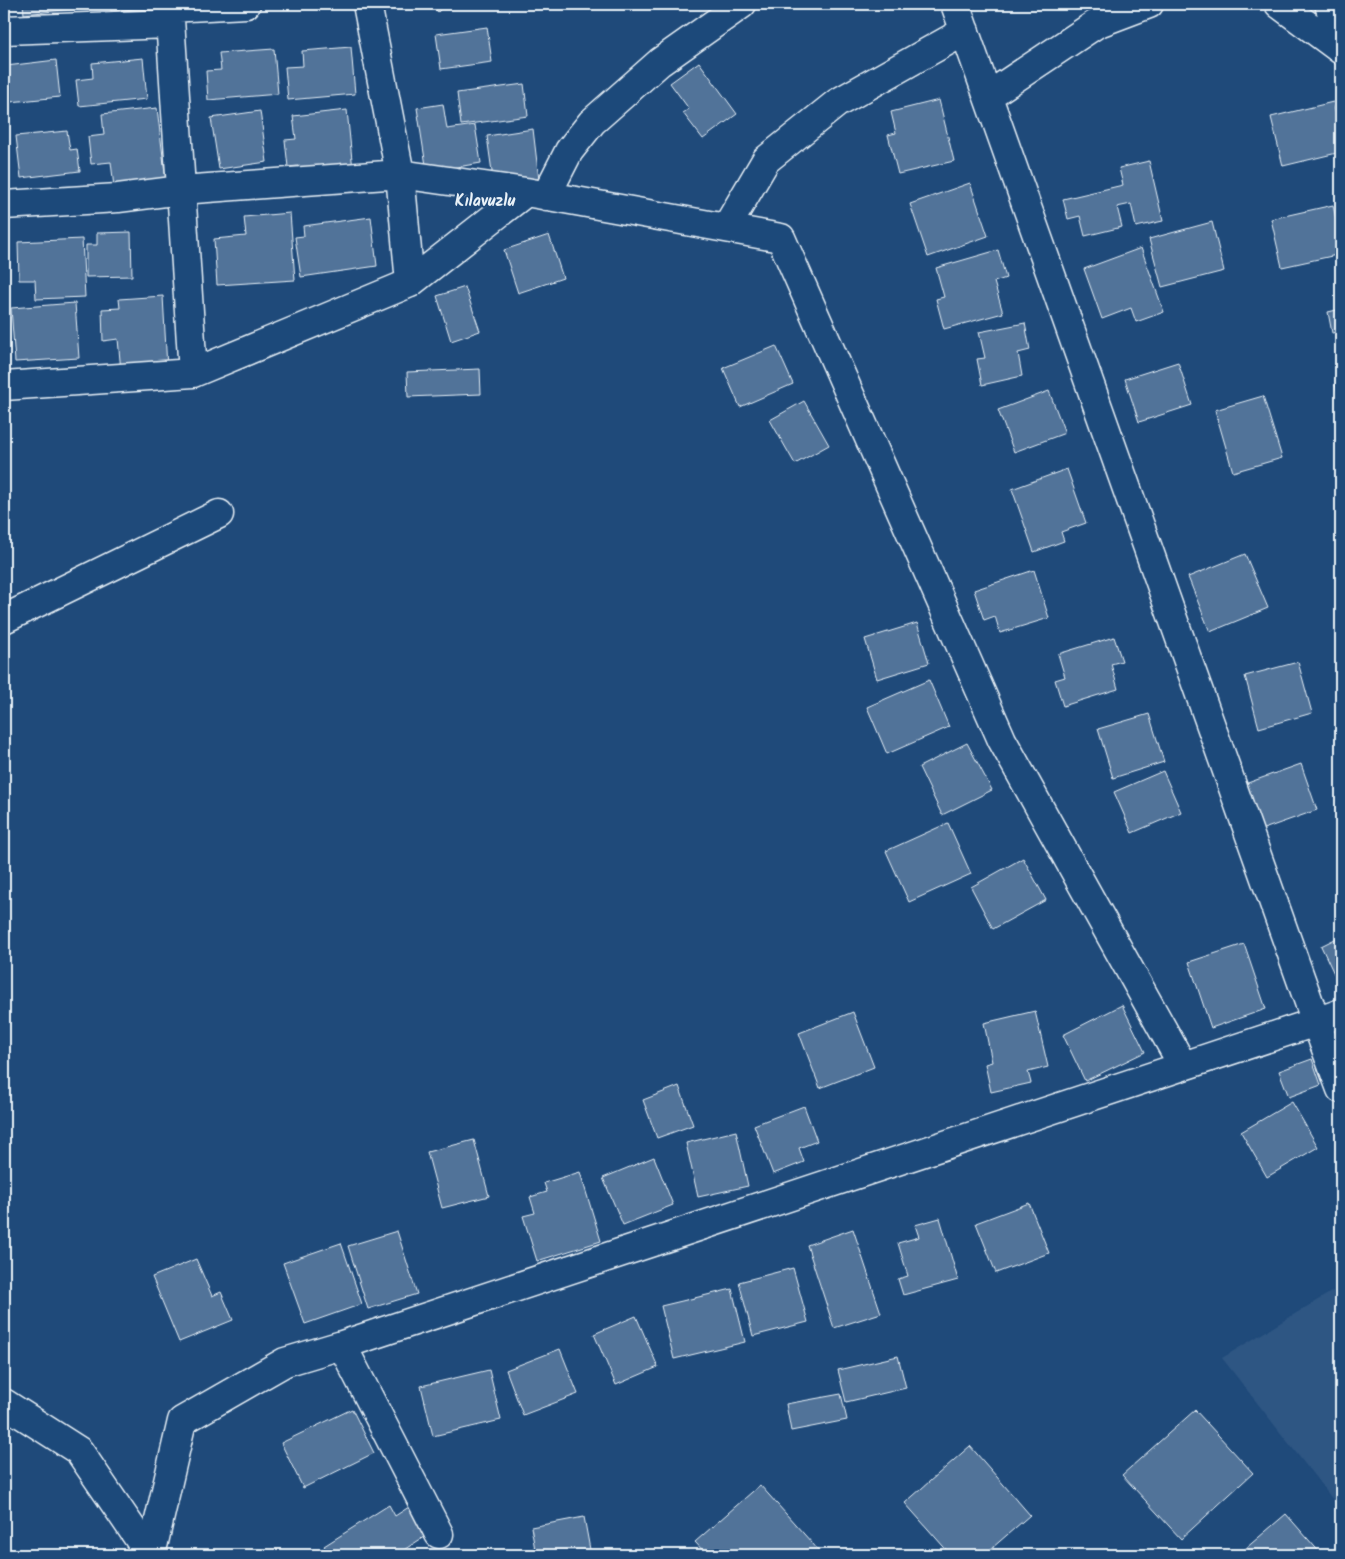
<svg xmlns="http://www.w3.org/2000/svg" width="1345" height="1559" font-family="Kalam,sans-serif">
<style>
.built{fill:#2e5683}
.building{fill:#517399;stroke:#e8f1f8}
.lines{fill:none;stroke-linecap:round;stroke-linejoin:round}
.minor-casing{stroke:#e8f1f8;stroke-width:31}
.minor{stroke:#1f4a7a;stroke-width:28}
.labels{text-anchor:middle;stroke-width:4;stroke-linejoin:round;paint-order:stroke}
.quarter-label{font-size:16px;font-weight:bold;fill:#e8f1f8;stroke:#1f4a7a}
</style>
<rect width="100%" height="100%" fill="#1f4a7a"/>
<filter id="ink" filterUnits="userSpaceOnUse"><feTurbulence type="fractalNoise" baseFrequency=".02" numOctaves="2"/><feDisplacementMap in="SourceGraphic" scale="10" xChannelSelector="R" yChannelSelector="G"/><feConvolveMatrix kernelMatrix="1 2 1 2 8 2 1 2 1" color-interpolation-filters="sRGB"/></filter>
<g filter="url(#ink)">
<path class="built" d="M1341,1286V1510L1222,1358Z"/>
<path class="building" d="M4,4H72L73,9L24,14L23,4L4,6Z
M110,4H146V8L111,11Z
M430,4H446L438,12Z
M487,27L492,62L441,69L436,34Z
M351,47L355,94L288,100L285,67L303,66L302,51Z
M274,49L278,94L208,100L206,71L221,70L219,53Z
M143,58L147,99L79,106L76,80L93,78L92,63Z
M56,60L60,97L10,102L6,66Z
M699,62L737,114L703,139L683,113L689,109L670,83Z
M524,84L528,116L461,125L457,93Z
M939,100L954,161L898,174L888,135L896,133L891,112Z
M1333,102L1341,137V152L1283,166L1271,117Z
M443,104L447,129L475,125L481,163L427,172L417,108Z
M157,108L166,181L114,187L111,162L91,164L88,137L104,135L102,114Z
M347,110L353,170L299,176L298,166L288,167L285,140L296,139L293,116Z
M260,111L267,162L219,169L211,118Z
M533,129L539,180L494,186L487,136Z
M67,131L70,150L77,149L80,171L21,178L16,136Z
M1149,161L1163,221L1136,227L1131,204L1117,207L1122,227L1085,236L1080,216L1068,219L1063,199L1123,185L1119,168Z
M970,183L988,236L928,257L910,204Z
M1333,205L1341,243V254L1282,267L1271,219Z
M290,213L295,280L217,285L214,239L246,236L244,217Z
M371,217L377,266L301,277L295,237L304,236L303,226Z
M1212,222L1224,271L1162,287L1149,239Z
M131,232L132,276L86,277V245H97V233Z
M549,235L563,278L518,293L504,250Z
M82,239L85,297L36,299L35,280H19L18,242Z
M1141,248L1164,312L1136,322L1131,308L1102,319L1084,269Z
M998,250L1006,278L994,282L1003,313L944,329L936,299L944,297L936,268Z
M465,287L480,331L451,341L437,296Z
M163,296L167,368L121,371L118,339L103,341L102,309L120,308L119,299Z
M75,303L79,358L15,362L11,308Z
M1341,309V331L1332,333L1328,312Z
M1025,323L1030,350L1018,353L1022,376L982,385L977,359L985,358L979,332Z
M776,346L793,384L740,407L723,368Z
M1178,362L1192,405L1139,422L1125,379Z
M480,369L481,394L408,397L407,372Z
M1341,383V404L1335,385Z
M1049,391L1065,433L1014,452L998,410Z
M1263,396L1282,458L1233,472L1215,410Z
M804,401L829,445L795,464L770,420Z
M1067,469L1086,523L1061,532L1064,541L1034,552L1012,489Z
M1245,554L1268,608L1210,632L1188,577Z
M1034,570L1049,618L1000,633L995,616L984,620L974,590Z
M917,623L929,663L877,679L865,639Z
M1114,637L1122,661L1111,664L1118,689L1063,706L1055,680L1065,677L1058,654Z
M1298,662L1312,713L1259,728L1245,676Z
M929,680L949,727L887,754L867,707Z
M1149,714L1164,762L1113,778L1098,729Z
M967,743L992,790L942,815L919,767Z
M1301,764L1317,810L1258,831L1242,785Z
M1163,771L1181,812L1132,833L1114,792Z
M948,823L971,874L909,902L886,851Z
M1023,858L1046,900L993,929L971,887Z
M1341,936V981L1338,982L1321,946Z
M1244,944L1266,1009L1211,1028L1189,962Z
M1122,1005L1145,1052L1085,1081L1063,1035Z
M1035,1011L1048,1067L1028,1072L1031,1083L991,1092L985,1064L992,1062L984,1023Z
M853,1012L874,1067L820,1088L799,1033Z
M1312,1059L1321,1085L1289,1097L1279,1071Z
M679,1086L693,1125L657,1138L643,1100Z
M1292,1102L1318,1147L1267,1177L1241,1132Z
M804,1106L817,1141L799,1148L804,1162L773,1174L754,1125Z
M736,1131L748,1186L698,1197L686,1143Z
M474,1140L489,1196L442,1208L427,1152Z
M654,1157L673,1205L623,1225L603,1178Z
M580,1172L601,1241L537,1261L523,1216L535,1213L530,1197L547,1192L544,1183Z
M1029,1203L1049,1253L996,1273L976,1223Z
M940,1218L958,1280L903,1295L898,1279L908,1276L898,1243L919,1237L915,1225Z
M853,1229L881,1313L834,1328L807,1245Z
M397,1231L417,1294L368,1309L348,1246Z
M341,1243L362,1304L305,1324L283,1263Z
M196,1259L212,1296L221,1292L233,1320L179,1342L152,1277Z
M793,1268L808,1322L753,1336L739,1282Z
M732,1289L745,1342L674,1359L661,1306Z
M636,1316L658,1367L616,1385L594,1334Z
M560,1349L578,1394L523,1415L506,1370Z
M898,1356L906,1388L846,1402L838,1370Z
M489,1370L501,1420L433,1436L421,1386Z
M841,1394L847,1420L791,1431L786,1404Z
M352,1409L374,1453L303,1488L281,1443Z
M1195,1410L1253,1473L1181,1539L1122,1475Z
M970,1446L1030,1515L984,1555H951L905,1503Z
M760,1485L821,1553L818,1555H707L695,1542Z
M389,1505L395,1516L412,1505L430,1533L396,1555H330L324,1546Z
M1286,1514L1322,1555H1238Z
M584,1517L591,1555H536L531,1527Z"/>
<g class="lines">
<g class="minor-casing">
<path id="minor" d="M169,4L193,373
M367,4L400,174L410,283
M955,4L1316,1022L1341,1089
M1279,4L1341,50
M1329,4L1341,45
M169,8L246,4
M4,30L170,24
M988,96L1096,24L1149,4
M546,196L569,151L592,122L660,62L742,4
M4,205L118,198L181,190L400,174L526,192
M726,228L766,160L837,103L965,31
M4,386L193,373L410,283L526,192L781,238L1002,740L1183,1066
M4,619L219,514
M342,1345L439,1534
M4,1403L79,1451L150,1555
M151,1555L182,1421L285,1362L342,1345L1316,1022L1341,1013"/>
</g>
<use href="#minor" class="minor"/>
</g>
</g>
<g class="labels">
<g class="quarter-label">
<text x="485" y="206">Kılavuzlu</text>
</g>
</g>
<rect width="1345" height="1559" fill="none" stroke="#1f4a7a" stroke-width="20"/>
<rect x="10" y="10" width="1325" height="1539" fill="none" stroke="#e8f1f8" stroke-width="2" filter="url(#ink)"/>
</svg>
